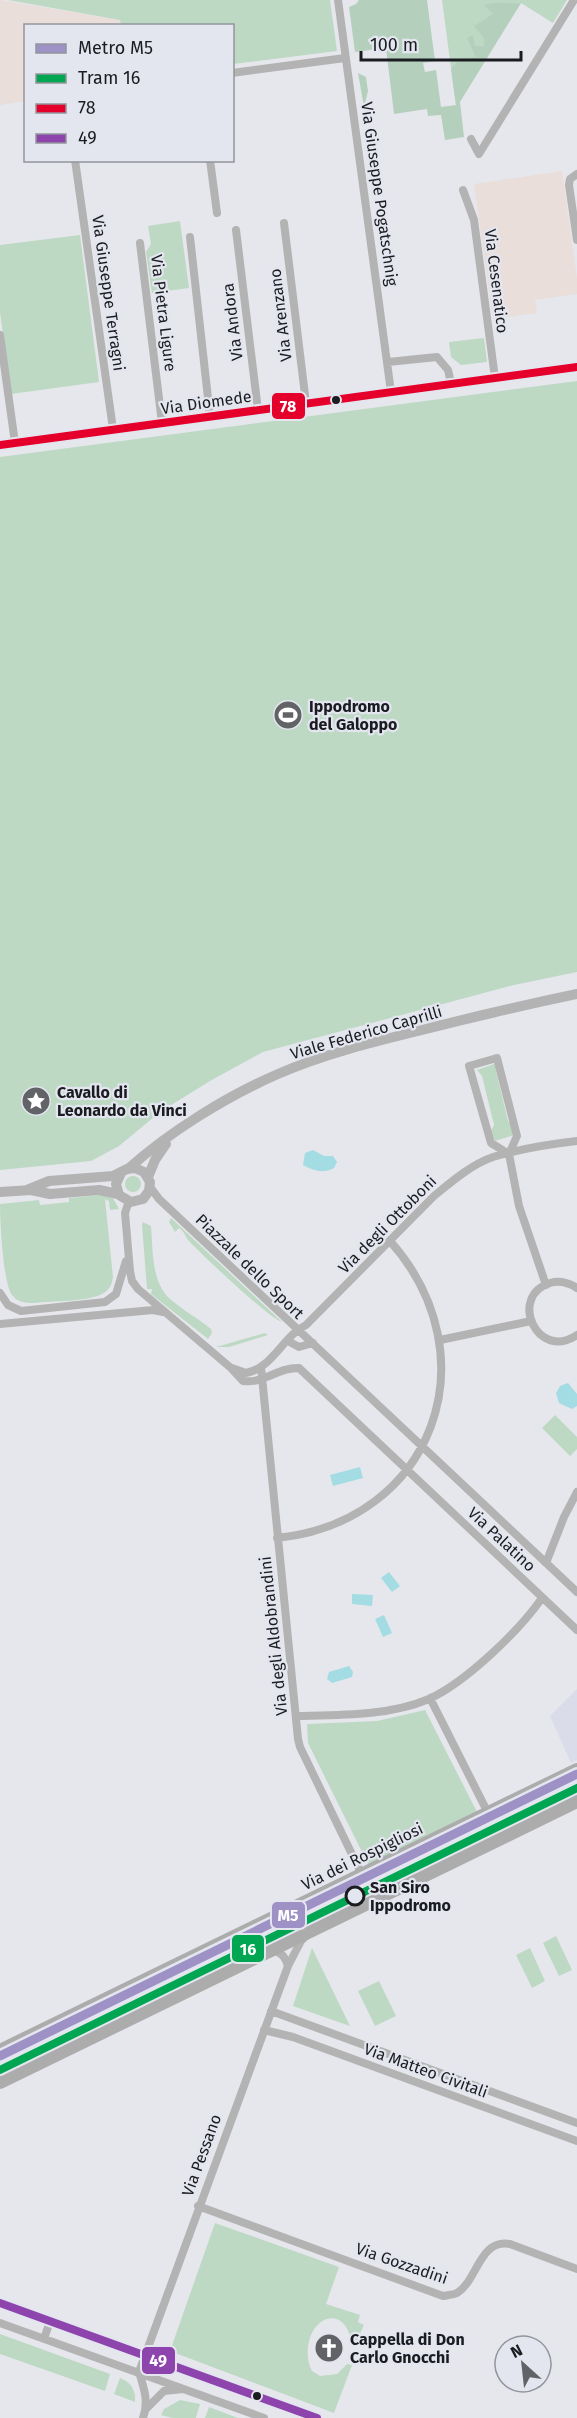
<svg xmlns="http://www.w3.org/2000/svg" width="577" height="2418" font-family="'Fira Sans',sans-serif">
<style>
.built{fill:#dadde9}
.education{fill:#eadeda}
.green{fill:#bdd9c4}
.forest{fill:#b4d0bc}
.water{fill:#a3dce3}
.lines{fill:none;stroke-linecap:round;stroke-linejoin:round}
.minor{stroke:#b4b3b3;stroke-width:8}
.tertiary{stroke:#b4b3b3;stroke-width:10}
.primary{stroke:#adacad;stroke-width:14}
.bus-1-casing{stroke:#e3e5ef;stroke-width:12}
.bus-2-casing{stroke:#e3e5ef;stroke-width:12}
.bus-1{stroke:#e4002b;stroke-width:8}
.bus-2{stroke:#8e44ad;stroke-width:8}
.tram-1-casing{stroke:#e3e5ef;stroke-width:12}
.tram-1{stroke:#00a651;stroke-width:8}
.metro-1-casing{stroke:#e3e5ef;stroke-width:14}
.metro-1{stroke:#9d91c5;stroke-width:9}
.bus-dot{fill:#1b1c20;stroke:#e3e5ef;stroke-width:2}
.stop-dot{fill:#e3e5ef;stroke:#1b1c20;stroke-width:3}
.labels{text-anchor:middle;stroke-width:4.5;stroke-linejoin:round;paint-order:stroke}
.street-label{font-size:16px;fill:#1b1c20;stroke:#e3e5ef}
.poi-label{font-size:16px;font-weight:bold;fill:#1b1c20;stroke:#e3e5ef;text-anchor:start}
.stop-label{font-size:16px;font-weight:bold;fill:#1b1c20;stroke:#e3e5ef;text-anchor:start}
.line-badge{stroke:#e3e5ef;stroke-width:2}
.badge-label{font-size:16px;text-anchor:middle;font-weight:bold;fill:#fff}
</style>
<rect width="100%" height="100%" fill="#e6e7ec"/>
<path class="built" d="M577,1689V1760L571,1763L550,1716Z"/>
<path class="education" d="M0,0L121,20V25L26,26L25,101L0,105Z
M562,171L577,278V294L535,300L537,313L493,319L474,184Z"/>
<path class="green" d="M8,0H330L337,51L233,64L232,26L121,25L120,20Z
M442,0H567L553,23L521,3L456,106Z
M180,221L189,288L152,293L146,252L151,244L148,226Z
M80,235L99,382L11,394L0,312V245Z
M484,338L487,362L461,365L451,357L449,342Z
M577,381V972L514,985L263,1052L210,1081L160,1112L119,1146L91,1161L0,1170V457Z
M497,1063L496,1071L508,1121L512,1125L514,1135L495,1141L491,1131L494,1125L482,1076L477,1070Z
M125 1184a8 8 0 1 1 16 0a8 8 0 1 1-16 0Z
M101,1195L113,1198L119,1209L110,1210L109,1201L105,1199L113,1277C112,1284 110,1289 104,1293C90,1302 51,1301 33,1303C25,1303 17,1302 12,1295C3,1284 0,1220 0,1204L39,1200L40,1205L69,1202V1198Z
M171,1218L282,1322C271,1320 202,1255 190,1242C185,1237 185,1232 179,1228L175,1232L169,1222Z
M143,1222L151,1226C153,1248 151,1281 169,1298C182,1310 198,1318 211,1329L212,1333L208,1339L151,1294L152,1289H147L142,1225Z
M265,1333L268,1335L229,1347H216Z
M555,1415L577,1437V1449L570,1456L542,1428Z
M425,1710L477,1812L369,1866L308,1743L307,1724L377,1721Z
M556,1936L572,1970L559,1976L543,1943Z
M312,1948L350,2026L293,2006Z
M530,1948L545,1981L532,1988L516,1955Z
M379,1981L396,2016L375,2026L358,1991Z
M215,2223L339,2267L326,2304L360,2315L358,2322L364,2325L354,2347L351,2346C352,2330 339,2310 321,2322C307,2332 304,2357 312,2371L320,2376L337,2374L347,2364L352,2365L334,2413L170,2351Z
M0,2334L110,2374L105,2391L0,2354Z
M120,2378C131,2382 136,2390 135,2402L114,2394Z
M180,2400L200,2404L196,2418H172L161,2415L164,2409Z
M209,2407L238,2418H205Z"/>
<path class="forest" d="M359,0H427L435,61L423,63L425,72L436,70L441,107L456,105L451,69L460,59L476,57L467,38L473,35L475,46H484V38L474,26L493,14L484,5C497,1 508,4 521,3L460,102L464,137L445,140L441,115L428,116L427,109L394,114L386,48L355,52L349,7L356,4Z
M358,73L366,77L368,91L364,107Z"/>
<path class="water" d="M313,1150L324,1156H333L337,1162L334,1168C323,1174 314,1171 303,1165L305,1153Z
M568,1383L577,1394V1406L572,1409L559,1403L556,1393L560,1386Z
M360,1467L363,1478L333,1486L330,1475Z
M389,1572L400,1586L392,1592L381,1578Z
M352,1594L373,1595L372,1606L352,1604Z
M384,1615L392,1633L383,1637L375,1619Z
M349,1666L353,1672L352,1677L332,1683L327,1679L329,1672Z"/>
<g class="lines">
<path class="minor" d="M338,0L391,392
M232,73L345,58
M471,139L479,154L574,0
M75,160L113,429
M210,160L217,213
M577,174L570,179L569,185L577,240
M463,190L474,220L495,378
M284,223L306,403
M236,230L258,410
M190,237L210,416
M140,243L162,423
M0,335L15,443
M388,362L437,357L448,370L451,383
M509,1154L491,1143L469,1066L497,1058L517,1136L509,1154L519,1206L546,1285
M150,1187L159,1199L577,1592
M129,1201L125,1213L130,1271L132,1281L138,1289L231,1368L243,1381C264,1384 278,1367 299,1368L577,1630
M577,1288C569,1283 560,1280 550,1283C508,1296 537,1362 577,1335
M0,1293L8,1305L21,1311L105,1302L116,1294L126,1261
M0,1324L153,1310L163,1312
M440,1340L531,1321
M288,1341L299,1347L313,1343
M261,1367L298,1739L300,1747L362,1875
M232,1368L246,1373C273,1368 283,1336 306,1325L434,1196C451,1182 472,1164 493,1157C520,1149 550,1144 577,1141
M277,1538C433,1522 493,1357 390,1241
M546,1563L564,1517L577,1492
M430,1698L488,1813
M297,1716C340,1715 389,1716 429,1699C466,1682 519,1631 542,1598
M271,1950C281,1952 285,1956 288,1966
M271,2011L577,2123
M264,2030L293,2037L577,2141
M198,2206L443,2296C447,2295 453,2295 457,2293C478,2280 479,2239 510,2244L577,2269
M0,2303L317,2418
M0,2323L264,2418
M44,2339L50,2321
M139,2372L288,1966L301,1941L306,1936
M139,2372C144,2388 149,2402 143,2418
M146,2409L164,2391L183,2389"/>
<path class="tertiary" d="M0,445L577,367
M128,1169C169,1132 227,1096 278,1074C324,1054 373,1042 422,1030C473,1017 525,1005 577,994
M148,1177L155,1160L166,1144
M27,1190L49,1181L113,1176L127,1169L135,1168L144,1172L150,1182L149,1191L143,1199L131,1202L119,1195L116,1184L121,1173
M0,1192L31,1190L50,1194L99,1190L118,1194"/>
<path class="primary" d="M0,2051L577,1770
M0,2082L577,1801"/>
<g class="bus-1-casing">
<path id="bus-1" d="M0,445L577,367"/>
</g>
<g class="bus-2-casing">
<path id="bus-2" d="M0,2303L317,2418"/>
</g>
<use href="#bus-1" class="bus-1"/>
<use href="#bus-2" class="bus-2"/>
<g class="tram-1-casing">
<path id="tram-1" d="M0,2070L577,1788"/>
</g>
<use href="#tram-1" class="tram-1"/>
<g class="metro-1-casing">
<path id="metro-1" d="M0,2056L577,1774"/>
</g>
<use href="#metro-1" class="metro-1"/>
</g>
<defs>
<g id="stadium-disc" transform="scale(1.5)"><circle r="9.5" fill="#626367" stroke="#e3e5ef"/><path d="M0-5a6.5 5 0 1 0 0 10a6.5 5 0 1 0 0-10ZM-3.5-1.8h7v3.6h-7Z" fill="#fff"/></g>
<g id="sight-disc" transform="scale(1.5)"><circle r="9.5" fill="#626367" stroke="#e3e5ef"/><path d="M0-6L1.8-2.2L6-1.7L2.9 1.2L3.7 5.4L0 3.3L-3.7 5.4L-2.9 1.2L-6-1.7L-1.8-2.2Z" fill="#fff"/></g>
<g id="church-disc" transform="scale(1.5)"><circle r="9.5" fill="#626367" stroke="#e3e5ef"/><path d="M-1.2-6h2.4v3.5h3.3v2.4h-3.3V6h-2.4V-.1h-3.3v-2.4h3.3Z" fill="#fff"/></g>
</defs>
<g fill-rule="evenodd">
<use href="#stadium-disc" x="288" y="715"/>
<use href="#sight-disc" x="36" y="1101"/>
<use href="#church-disc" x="329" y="2348"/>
</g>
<g class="bus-dot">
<circle cx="336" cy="400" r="5"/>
<circle cx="257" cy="2396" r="5"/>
</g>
<circle class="stop-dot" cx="355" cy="1896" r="9"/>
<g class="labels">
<g class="street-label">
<text transform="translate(380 194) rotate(82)" y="6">Via Giuseppe Pogatschnig</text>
<text transform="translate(497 281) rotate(83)" y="6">Via Cesenatico</text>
<text transform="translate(109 293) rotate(82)" y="6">Via Giuseppe Terragni</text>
<text transform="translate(164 313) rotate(83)" y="6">Via Pietra Ligure</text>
<text transform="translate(280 315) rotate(-97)" y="6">Via Arenzano</text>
<text transform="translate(232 322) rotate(-97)" y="6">Via Andora</text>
<text transform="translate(206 402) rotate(-8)" y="6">Via Diomede</text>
<text transform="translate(366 1032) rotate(-16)" y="6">Viale Federico Caprilli</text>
<text transform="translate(387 1224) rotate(-45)" y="6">Via degli Ottoboni</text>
<text transform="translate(250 1266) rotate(44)" y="6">Piazzale dello Sport</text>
<text transform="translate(502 1539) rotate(43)" y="6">Via Palatino</text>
<text transform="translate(273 1636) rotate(-96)" y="6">Via degli Aldobrandini</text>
<text transform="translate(362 1856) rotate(-26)" y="6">Via dei Rospigliosi</text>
<text transform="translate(426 2070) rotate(20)" y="6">Via Matteo Civitali</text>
<text transform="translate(201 2155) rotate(-70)" y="6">Via Pessano</text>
<text transform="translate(402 2263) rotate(19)" y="6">Via Gozzadini</text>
</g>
<g class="poi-label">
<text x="309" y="712">Ippodromo<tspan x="309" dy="18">del Galoppo</tspan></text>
<text x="57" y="1098">Cavallo di<tspan x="57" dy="18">Leonardo da Vinci</tspan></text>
<text x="350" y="2345">Cappella di Don<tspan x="350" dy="18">Carlo Gnocchi</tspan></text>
</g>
<g class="stop-label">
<text x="370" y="1893">San Siro<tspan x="370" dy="18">Ippodromo</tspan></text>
</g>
</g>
<g class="line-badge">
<rect x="271" y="392" width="35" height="28" rx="6" fill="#e4002b"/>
<rect x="271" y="1901" width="35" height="28" rx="6" fill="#9d91c5"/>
<rect x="231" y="1934" width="34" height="29" rx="6" fill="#00a651"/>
<rect x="141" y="2346" width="35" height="29" rx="6" fill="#8e44ad"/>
</g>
<g class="badge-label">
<text x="288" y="412">78</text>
<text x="288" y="1921">M5</text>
<text x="248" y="1955">16</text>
<text x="158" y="2366">49</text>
</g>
<rect x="24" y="24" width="210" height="138" fill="#e3e5ef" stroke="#93959c" stroke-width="1.5"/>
<rect x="36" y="44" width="30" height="9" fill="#9d91c5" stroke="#93959c" stroke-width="1.5"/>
<text x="78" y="54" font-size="18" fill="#1b1c20">Metro M5</text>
<rect x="36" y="74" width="30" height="9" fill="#00a651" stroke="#93959c" stroke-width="1.5"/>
<text x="78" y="84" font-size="18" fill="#1b1c20">Tram 16</text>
<rect x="36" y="104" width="30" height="9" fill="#e4002b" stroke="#93959c" stroke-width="1.5"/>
<text x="78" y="114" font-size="18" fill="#1b1c20">78</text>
<rect x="36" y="134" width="30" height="9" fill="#8e44ad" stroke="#93959c" stroke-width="1.5"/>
<text x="78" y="144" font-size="18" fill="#1b1c20">49</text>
<g transform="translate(523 2364) rotate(333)"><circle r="28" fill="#e3e5ef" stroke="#93959c" stroke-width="1.5"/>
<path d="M0-4.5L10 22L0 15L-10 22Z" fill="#626367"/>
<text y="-9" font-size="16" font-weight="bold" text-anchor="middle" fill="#1b1c20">N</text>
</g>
<path d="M361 51v9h160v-9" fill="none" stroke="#1b1c20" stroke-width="3"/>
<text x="370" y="51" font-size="18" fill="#1b1c20" stroke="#e3e5ef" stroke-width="4.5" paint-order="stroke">100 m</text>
</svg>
